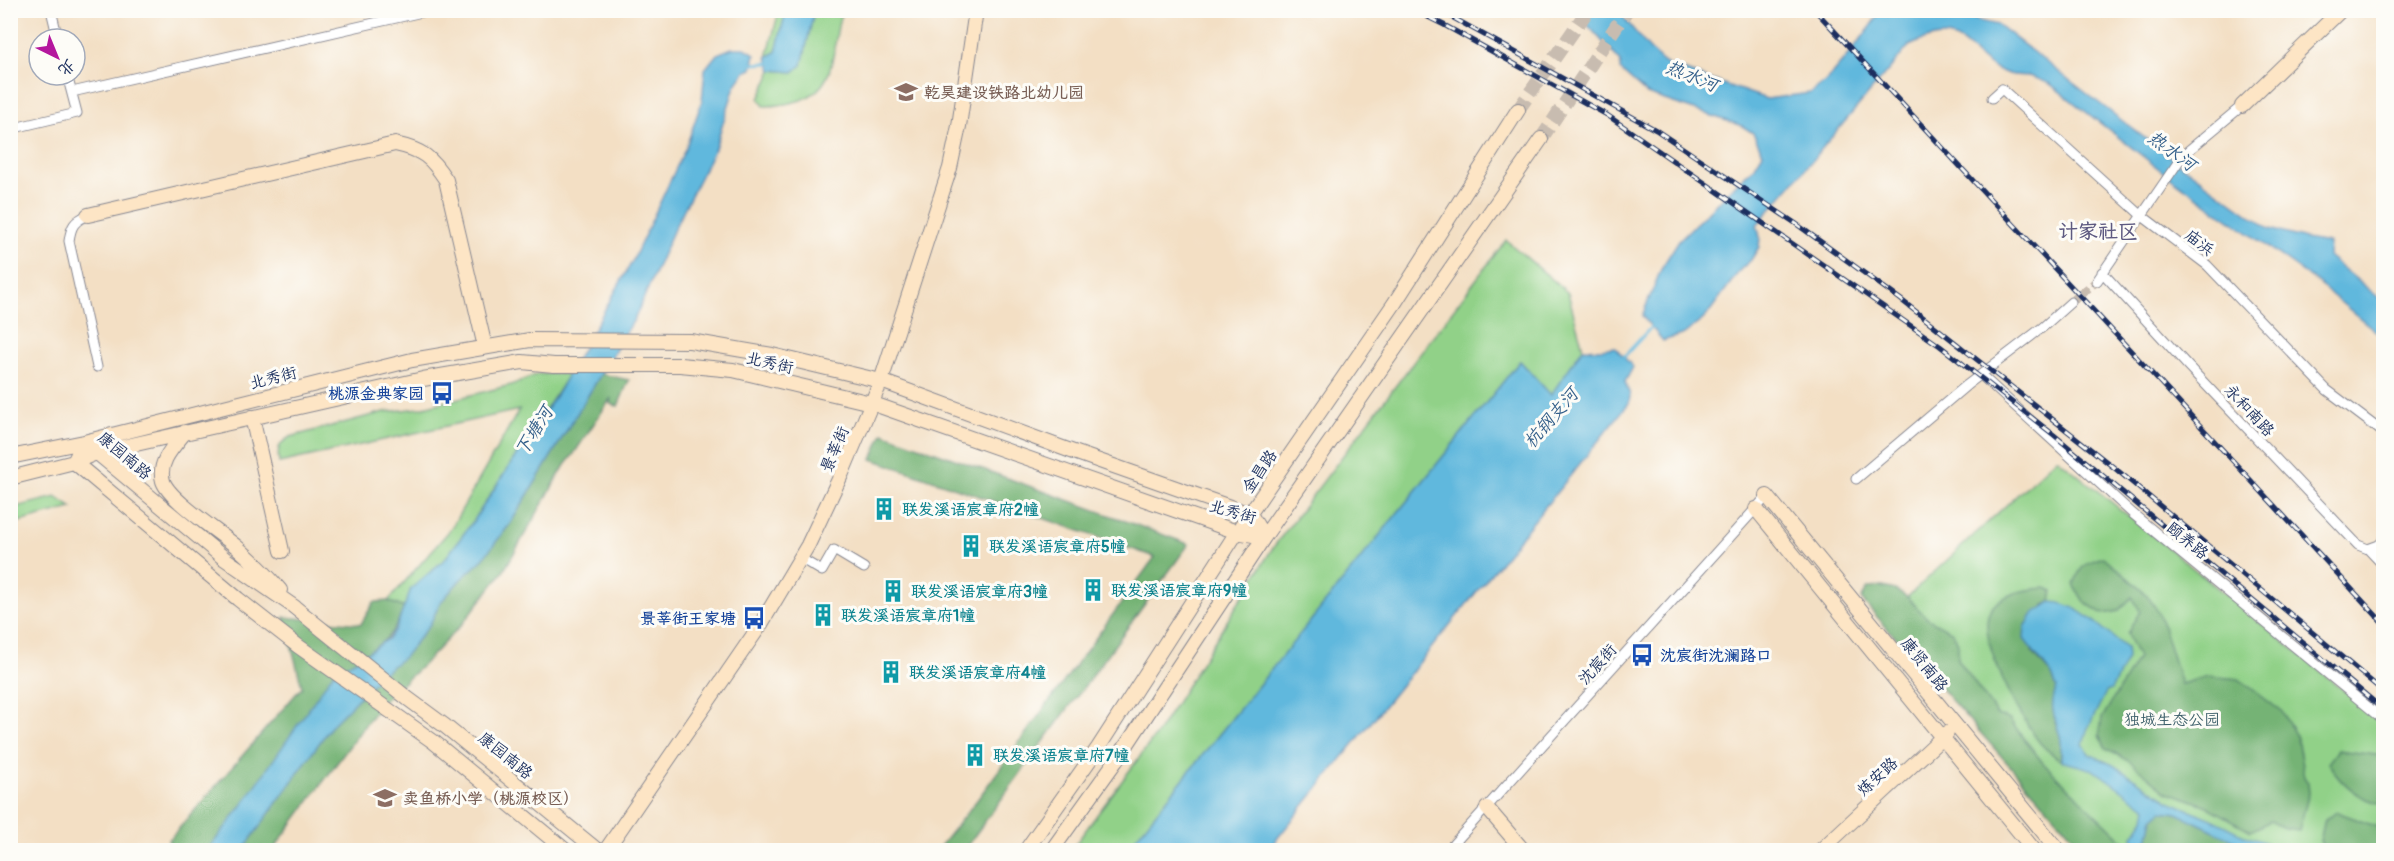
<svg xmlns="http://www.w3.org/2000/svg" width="2394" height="861" font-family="Pangolin,'LXGW WenKai TC',sans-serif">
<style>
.green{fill:#91d188;stroke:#568073;stroke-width:1.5}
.forest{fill:#74b374;stroke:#487169;stroke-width:1.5}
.water{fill:#60b8dd;stroke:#3e749e;stroke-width:1.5}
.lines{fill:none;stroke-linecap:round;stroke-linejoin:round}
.stream{stroke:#60b8dd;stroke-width:3}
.street-tunnel{stroke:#c8bcb0;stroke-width:9;stroke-dasharray:9 4.5;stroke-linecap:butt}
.secondary-tunnel{stroke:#c8bcb0;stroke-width:14;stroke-dasharray:14 7;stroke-linecap:butt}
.street-casing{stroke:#878791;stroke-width:11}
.secondary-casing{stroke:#878791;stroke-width:16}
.street{stroke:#fff;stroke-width:9}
.secondary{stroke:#fde5c5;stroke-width:14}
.rail-casing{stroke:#1b2f5e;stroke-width:5}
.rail{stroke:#fdfcf7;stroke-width:3;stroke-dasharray:9;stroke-linecap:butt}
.labels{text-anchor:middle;stroke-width:6;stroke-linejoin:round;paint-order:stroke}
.education-label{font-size:16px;font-weight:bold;fill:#785e54;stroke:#fdfcf7;text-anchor:start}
.street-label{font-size:16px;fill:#1b2f5e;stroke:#fdfcf7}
.transit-label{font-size:16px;font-weight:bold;fill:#164399;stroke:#fdfcf7;text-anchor:end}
.culture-label{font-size:16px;font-weight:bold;fill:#0d838f;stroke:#fdfcf7;text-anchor:start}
.park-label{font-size:16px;fill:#3e606b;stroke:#fdfcf7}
.water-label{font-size:18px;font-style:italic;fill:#335f8a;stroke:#fdfcf7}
.quarter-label{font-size:20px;font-weight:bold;fill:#5e5a81;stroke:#fdfcf7}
</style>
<rect width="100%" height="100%" fill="#fdfcf7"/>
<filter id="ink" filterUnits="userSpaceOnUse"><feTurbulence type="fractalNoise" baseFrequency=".0167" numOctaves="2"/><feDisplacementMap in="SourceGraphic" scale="12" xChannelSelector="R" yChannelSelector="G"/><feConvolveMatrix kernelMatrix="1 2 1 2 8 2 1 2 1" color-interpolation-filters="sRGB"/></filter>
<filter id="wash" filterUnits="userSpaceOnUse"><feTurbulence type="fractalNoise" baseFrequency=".008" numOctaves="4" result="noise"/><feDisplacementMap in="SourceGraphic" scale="24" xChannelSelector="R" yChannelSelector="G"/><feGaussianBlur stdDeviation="1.35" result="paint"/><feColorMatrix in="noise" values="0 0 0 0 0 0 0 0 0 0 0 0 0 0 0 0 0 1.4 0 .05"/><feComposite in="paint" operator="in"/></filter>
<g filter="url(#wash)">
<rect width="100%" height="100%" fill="#f3dfc4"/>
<path class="green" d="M779,11H786L776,52L767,57Z
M814,11H842C830,44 841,85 801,100C789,104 777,106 764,106L759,99L772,70L793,72L802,65Z
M1506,240L1568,293L1583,348L1551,395L1520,361L1126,850H1071L1158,732L1272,549Z
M538,374H569L474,520L445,559L411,589L404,608L388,601L450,530L519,410L279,463C277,449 278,444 290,437L384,412L420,408L475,394L511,385Z
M2057,458L2383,722V850H2109L2105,842L1902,602Z
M56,497L72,508L11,524V508Z"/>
<path class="forest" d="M601,374L629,380L618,406L610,404L611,398L573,455L565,465L503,572L463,623L423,665L382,702L273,850H243L332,725L383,673L405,656L430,624L440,603L461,579L481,561L510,524Z
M883,433L1189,544L964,850H937L977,800L1155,557L872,459Z
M2104,557L2147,595L2159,613L2181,684L2208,676L2239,679L2282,712L2297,738L2304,777L2308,783L2309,793L2299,830L2284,828L2270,821L2251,831L2207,806L2166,791L2129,761L2106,748L2099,736L2102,718L2138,658L2127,634L2140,611L2132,597L2119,611L2103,614L2084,602L2074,585C2080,566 2085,562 2104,557Z
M1883,587L1895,590L1907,597L1928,619L1953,632L1958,644V659L1997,715L2010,720L2043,763L2133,850H2085L1861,599L1868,588Z
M2046,588L2053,591L2051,602L2044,605L2032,652L2052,675L2057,688L2055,722L2061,738V761C2054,755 2046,750 2040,743C2022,720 1973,635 1991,609C2002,593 2028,589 2046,588Z
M388,601L404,608C392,638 385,641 358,659L208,850H176L168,841L302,687L284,617L361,624L374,602Z
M2338,750L2383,756V804C2359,800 2342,784 2328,763Z
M2162,811L2177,813L2254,850H2146L2153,819Z
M2337,812L2383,829V850H2326L2320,841L2325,819Z"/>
<path class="water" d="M786,11H814L802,65L793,72L772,70L767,57L776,52Z
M1575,11H1618C1631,25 1653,57 1668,65L1767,99L1810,93L1825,82L1843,61L1869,29L1880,11H1967L1976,20L1998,25L2159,149L2270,229L2305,239L2329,243L2328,256L2383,301V337L2311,278L2163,172L2050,84C2043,81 2035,77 2028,76C2022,75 2015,76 2009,74C1961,59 1971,17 1909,46L1757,225L1760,237L1759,247L1751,260L1740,270L1705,318L1684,334L1663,341L1642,316L1662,267L1679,240L1755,166L1763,153L1753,133L1742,126L1647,94L1620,70L1621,62Z
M732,48H745L755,54L752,69L745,72L735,86L715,148L674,229L635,318L510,524L481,561L461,579L440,603L430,624L405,656L383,673L332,725L243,850H208L241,807L334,672L358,659L389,638L396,628L411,589L445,559L474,520L558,392L633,260L686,147L702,101L705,69L717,54Z
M1615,347L1633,367L1625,382L1630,395L1629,403L1268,850H1126L1520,361L1551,395L1583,348L1601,349Z
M2051,602C2081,603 2103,631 2126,648L2127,658L2111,690L2106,692L2087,730L2083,744L2089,754L2113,765L2169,801L2212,819L2248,837L2264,842L2278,850H2254L2177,813L2162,811L2153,819L2146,850H2135L2133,836L2145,819L2147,808L2094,770L2061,761C2061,753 2062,743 2060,736C2055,719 2048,705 2057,688L2052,675L2024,639L2025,627L2033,614Z"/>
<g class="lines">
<path class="stream" d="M750,64L770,63
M1621,360L1653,325"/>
</g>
</g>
<g filter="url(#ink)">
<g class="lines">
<path class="street-tunnel" d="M2071,302L2097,281"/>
<path class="secondary-tunnel" d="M1518,110L1588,10
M1541,139L1627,10"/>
<g class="street-casing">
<path id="street" d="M51,10L58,39
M72,92L431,10
M1992,98L2002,89L2141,215L2207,265L2327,390L2384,433
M10,129L77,113L67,75
M88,215C74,221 71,226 69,241L97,367
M2102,272L2188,366L2358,545L2368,549L2379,545L2384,539
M2097,281L2183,155L2242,106
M1981,375L2133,514L2384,720
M1856,479L1967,385L2043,327L2071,302
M2368,549L2384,566
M800,558L822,571L834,550L864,568
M1448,850L1767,496"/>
</g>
<g class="secondary-casing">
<path id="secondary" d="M2242,106L2341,10
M88,215L395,144C423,150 431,157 446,180L485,347
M252,417L282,551
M185,432C175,445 157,462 163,481C169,500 221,533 238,548C253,561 267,575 280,590
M10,457L84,442L412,360L530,340L690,341L772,355L881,381L1071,451L1250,514L1264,537
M10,478L74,462L96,453L423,379L522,362L554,365H680L733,370L871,403L1237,532L1264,537
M1767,496L2058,850
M1756,509L2034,850
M1487,808L1523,850
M565,850L434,742L298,646L238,599L74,462L84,442L225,559L293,606L407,698L445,726L597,850
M606,850L761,624L808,545L842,473L881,381L950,168L959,126L976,10
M1026,850L1098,748L1237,532L1394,304L1518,110
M1052,850L1120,755L1264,537L1541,139
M1821,850L1947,733"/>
</g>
<use href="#street" class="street"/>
<use href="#secondary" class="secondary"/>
<g class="rail-casing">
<path id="rail" d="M1414,10L1444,25L1607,115L1940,346L2054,435L2384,710
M1439,10L1656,130L1795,223L1900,299L2117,470L2384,692
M1815,10L2384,624"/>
</g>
<use href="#rail" class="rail"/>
</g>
</g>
<defs>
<g id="school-bare" transform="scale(1.8)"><path d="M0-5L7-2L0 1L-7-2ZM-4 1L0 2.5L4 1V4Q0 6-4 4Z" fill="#8d6e63" stroke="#fdfcf7" stroke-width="2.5" paint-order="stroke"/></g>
<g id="bus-bare" transform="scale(1.8)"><path d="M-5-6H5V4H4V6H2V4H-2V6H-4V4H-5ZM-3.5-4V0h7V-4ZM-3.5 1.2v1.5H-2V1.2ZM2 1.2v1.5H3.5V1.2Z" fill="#1a4fb4" stroke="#fdfcf7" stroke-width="2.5" paint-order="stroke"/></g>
<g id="building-bare" transform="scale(1.8)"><path d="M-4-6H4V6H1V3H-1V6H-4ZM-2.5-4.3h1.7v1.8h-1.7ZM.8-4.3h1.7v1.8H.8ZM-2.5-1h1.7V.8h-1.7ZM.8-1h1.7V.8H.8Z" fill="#0f9aa8" stroke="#fdfcf7" stroke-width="2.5" paint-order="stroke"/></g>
</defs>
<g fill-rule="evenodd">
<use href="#school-bare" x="906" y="92"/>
<use href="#bus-bare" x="442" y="393"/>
<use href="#building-bare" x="884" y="509"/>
<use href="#building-bare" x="971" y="546"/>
<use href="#building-bare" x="1093" y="590"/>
<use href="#building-bare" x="893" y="591"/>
<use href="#building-bare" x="823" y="615"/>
<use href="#bus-bare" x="754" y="618"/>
<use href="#bus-bare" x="1642" y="655"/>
<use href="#building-bare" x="891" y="672"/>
<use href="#building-bare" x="975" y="755"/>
<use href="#school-bare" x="385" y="798"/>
</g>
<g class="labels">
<g class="education-label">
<text x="924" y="98">乾昊建设铁路北幼儿园</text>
<text x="403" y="804">卖鱼桥小学（桃源校区）</text>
</g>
<g class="street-label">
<text transform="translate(2200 242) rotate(38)" y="6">庙浜</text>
<text transform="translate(770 362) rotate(13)" y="6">北秀街</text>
<text transform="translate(273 377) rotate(-14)" y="6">北秀街</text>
<text transform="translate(2250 410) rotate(47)" y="6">永和南路</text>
<text transform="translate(834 449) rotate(-67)" y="6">景莘街</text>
<text transform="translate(125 455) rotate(40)" y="6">康园南路</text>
<text transform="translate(1259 471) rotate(-56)" y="6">金昌路</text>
<text transform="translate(1233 511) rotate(16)" y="6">北秀街</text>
<text transform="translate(2188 540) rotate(39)" y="6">颐养路</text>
<text transform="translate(1597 664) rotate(-48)" y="6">沈宸街</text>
<text transform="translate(1925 664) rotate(51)" y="6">康贤南路</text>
<text transform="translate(506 755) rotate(39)" y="6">康园南路</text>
<text transform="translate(1877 776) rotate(-43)" y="6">炼安路</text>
</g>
<g class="transit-label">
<text x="424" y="399">桃源金典家园</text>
<text x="736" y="624">景莘街王家塘</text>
<text x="1660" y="661" text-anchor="start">沈宸街沈澜路口</text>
</g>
<g class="culture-label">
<text x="902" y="515">联发溪语宸章府2幢</text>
<text x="989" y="552">联发溪语宸章府5幢</text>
<text x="1111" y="596">联发溪语宸章府9幢</text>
<text x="911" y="597">联发溪语宸章府3幢</text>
<text x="841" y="621">联发溪语宸章府1幢</text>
<text x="909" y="678">联发溪语宸章府4幢</text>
<text x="993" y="761">联发溪语宸章府7幢</text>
</g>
<g class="park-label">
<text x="2172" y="725">独城生态公园</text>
</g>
<g class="water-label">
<text transform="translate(1692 76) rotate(22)" y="6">热水河</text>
<text transform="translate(2172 151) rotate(36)" y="6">热水河</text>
<text transform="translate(1551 418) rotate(-49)" y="6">杭钢支河</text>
<text transform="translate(534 431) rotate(-58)" y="6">下塘河</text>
</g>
<g class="quarter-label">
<text x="2098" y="238">计家社区</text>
</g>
</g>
<rect width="2394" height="861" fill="none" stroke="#fdfcf7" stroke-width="36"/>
<g transform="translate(57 57) rotate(137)"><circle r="28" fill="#fdfcf7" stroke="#a3aaba" stroke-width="1.5"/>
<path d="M0-4.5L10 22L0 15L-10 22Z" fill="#b5179e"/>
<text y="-9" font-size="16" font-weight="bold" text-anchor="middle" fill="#1b2f5e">北</text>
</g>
</svg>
